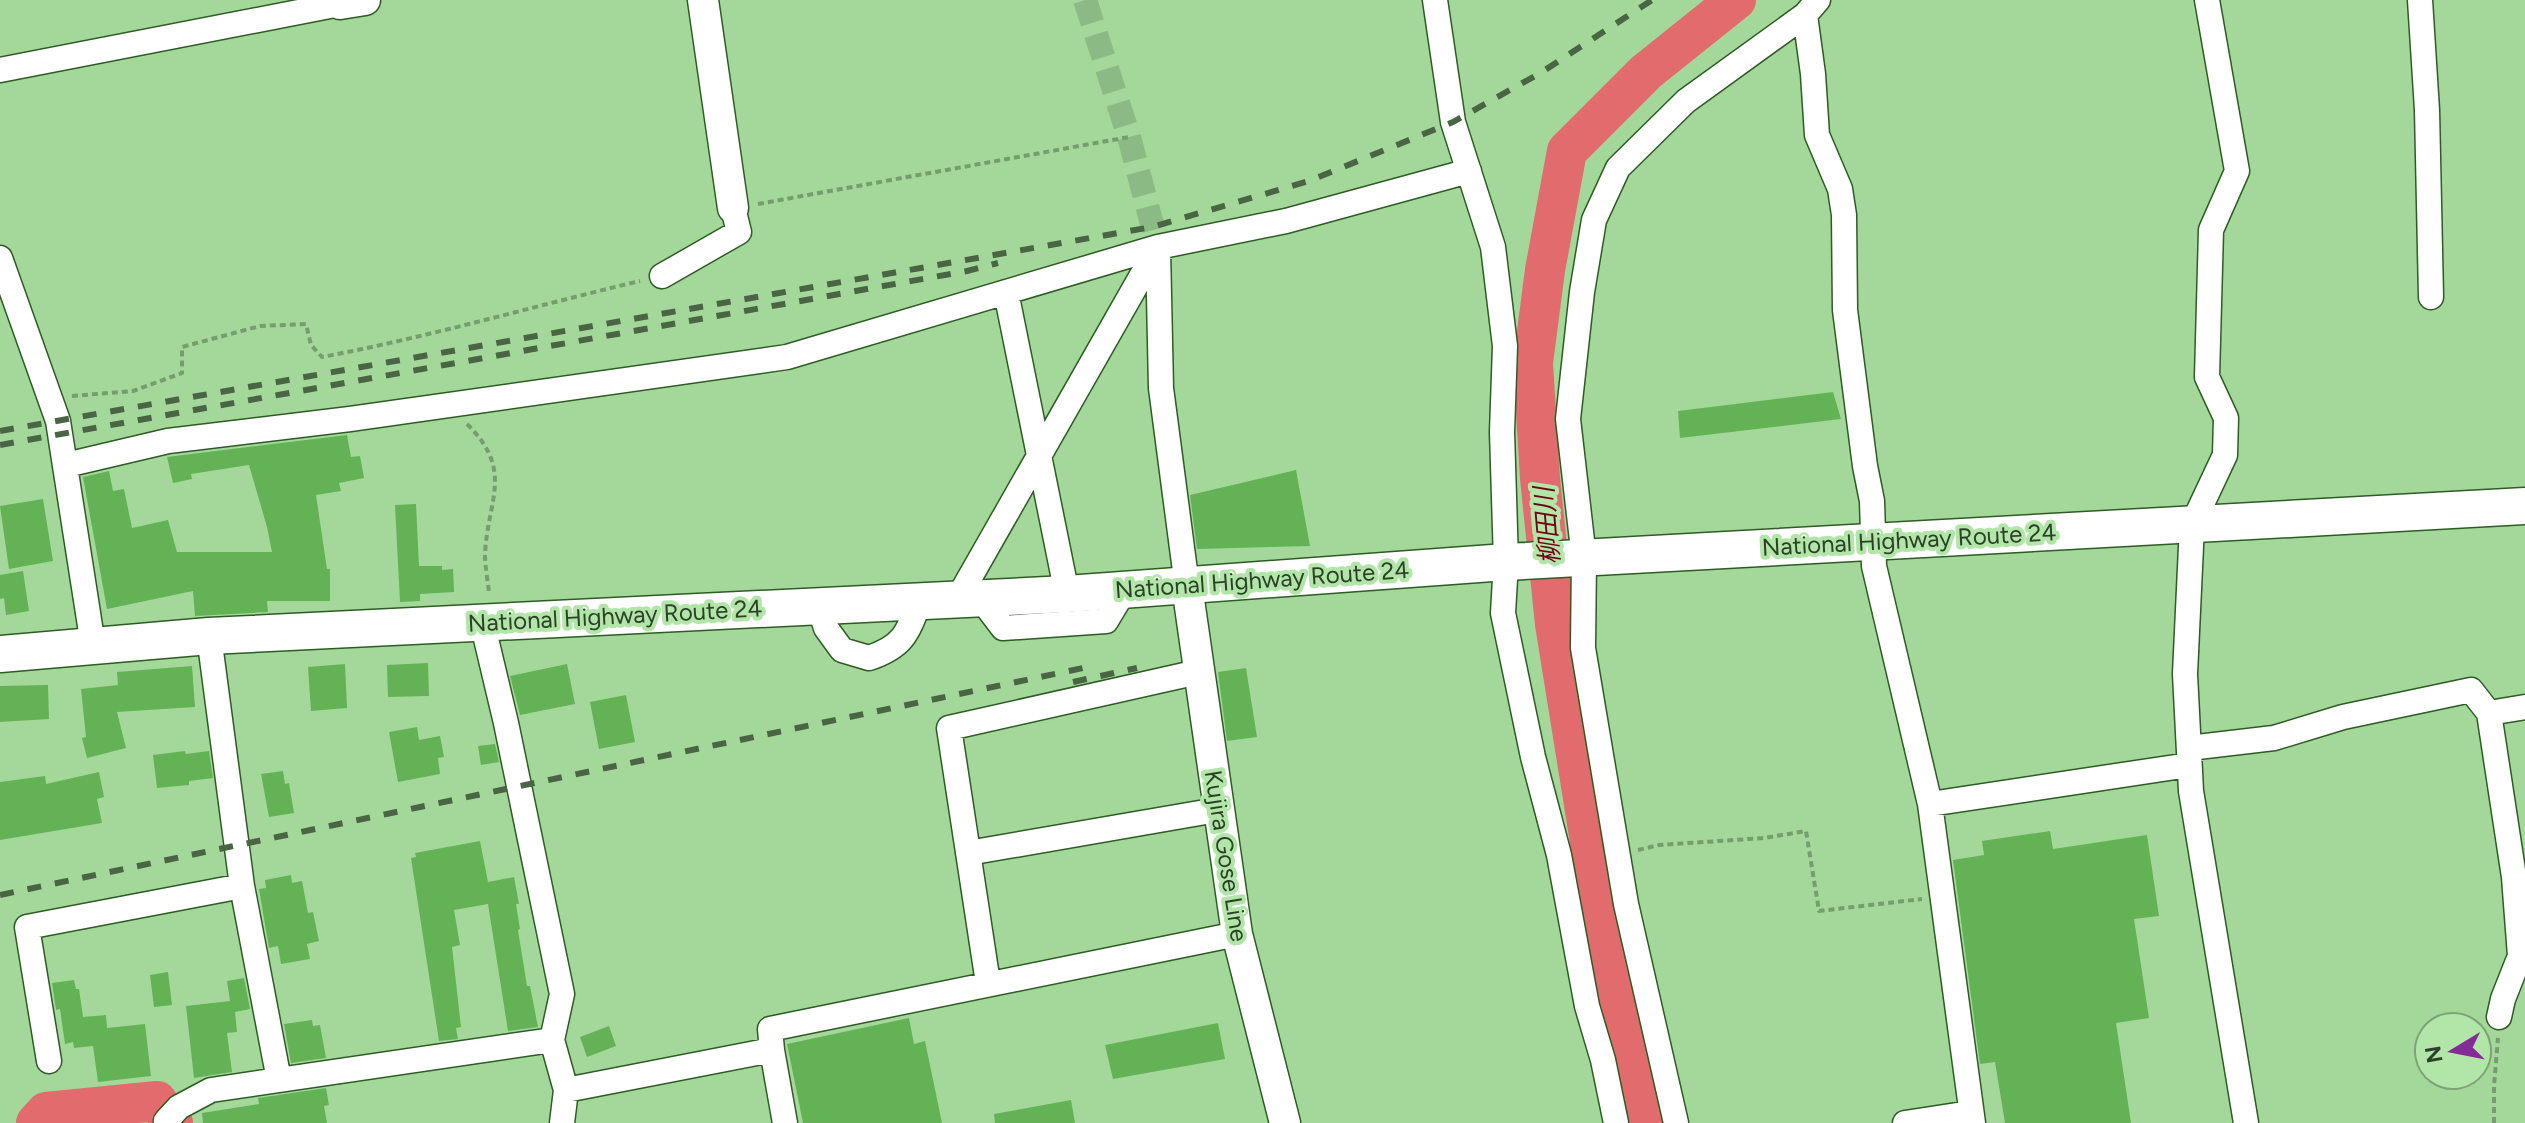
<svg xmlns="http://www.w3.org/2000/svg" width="2525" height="1123" font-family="Figtree,'Noto Sans JP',sans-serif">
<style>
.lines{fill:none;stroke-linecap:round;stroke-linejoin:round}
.river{stroke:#e26b6d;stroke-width:40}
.building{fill:#64b256}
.minor-tunnel{stroke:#8cba84;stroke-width:24;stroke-dasharray:24 12;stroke-linecap:butt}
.minor-casing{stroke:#2d5c24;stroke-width:27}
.major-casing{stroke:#2d5c24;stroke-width:33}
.highway-casing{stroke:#2d5c24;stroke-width:39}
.path{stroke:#759d6e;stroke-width:4;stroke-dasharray:6 4;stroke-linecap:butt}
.minor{stroke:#fff;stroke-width:24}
.major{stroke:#fff;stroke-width:30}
.highway{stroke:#fff;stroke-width:36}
.rail{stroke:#496543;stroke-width:6;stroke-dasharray:14 14;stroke-linecap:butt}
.labels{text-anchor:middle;stroke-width:8;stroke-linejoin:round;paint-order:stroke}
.street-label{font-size:24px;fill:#2c4128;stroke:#b1e6a8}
.water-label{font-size:26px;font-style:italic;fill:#750018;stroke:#b1e6a8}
</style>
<rect width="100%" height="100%" fill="#a4d89b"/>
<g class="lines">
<path class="river" d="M36,1123L46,1112L157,1101L173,1123
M1646,1123L1605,935L1555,624L1540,478L1533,363L1545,270L1567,151L1646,72L1736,0"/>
</g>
<path class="building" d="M1833,392L1841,419L1680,438L1678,411Z
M347,435L351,457L360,456L364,478L339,483L341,491L316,495L327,569H330V601H267L268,612L195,616L193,591L107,609L83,477L109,471L113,491L124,489L132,528L168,520L177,552H272L267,527L249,465L191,474L192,479L173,483L167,457Z
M1296,470L1310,546L1197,549L1190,495Z
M43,499L53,561L9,569L0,506Z
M416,504L419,566H442V570L453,569L454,592L420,594V601L400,602L395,505Z
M23,571L29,611L6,615L4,598L0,599V575Z
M428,663L429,696L388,697L387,665Z
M345,664L347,708L311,711L308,667Z
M567,664L575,704L520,715L510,676Z
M192,666L195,707L117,712L126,748L87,758L82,738L86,737L81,689L118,685L117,672Z
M1246,668L1257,737L1227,741L1218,672Z
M48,685L49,719L0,722V686Z
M626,695L635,742L599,749L590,702Z
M417,727L419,740L440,736L444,757L438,758L440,774L398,782L389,732Z
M495,744L499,762L481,765L478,746Z
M185,751L186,754L209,751L213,778L189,781V785L157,788L153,755Z
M283,771L285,784L289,783L294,813L269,817L261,774Z
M99,772L104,797L97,799L102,823L0,840V782L45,776L46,784Z
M2050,831L2053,849L2147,835L2159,916L2134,919L2149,1018L2116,1023L2131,1123H2005L1995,1062L1980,1064L1953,860L1984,855L1982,841Z
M480,841L488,882L514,877L519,904H516L520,929L518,930L527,986H530L538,1027L508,1031L488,904L454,910L460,945L452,947L461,1027L456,1028L458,1039L439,1041L411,858L416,857L415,853Z
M291,875L292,883L302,881L308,913L313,912L319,941L307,944L310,959L281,964L278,946L269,948L259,889L266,888L265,880Z
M168,972L172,1005L154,1007L150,975Z
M244,978L250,1009L235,1012L237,1032L227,1033L232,1072L194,1078L186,1006L230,1001L227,981Z
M74,980L76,989H79L83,1017L106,1015L107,1028L145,1024L151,1076L98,1082L93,1046L74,1048L73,1042L65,1044L60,1009L56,1010L52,983Z
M909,1018L914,1044L925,1041L942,1123H803L787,1044Z
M312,1020L313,1026L320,1025L326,1058L291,1063L284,1024Z
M1218,1023L1225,1059L1113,1079L1105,1045Z
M609,1026L616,1046L587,1057L580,1037Z
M326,1088L329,1105L324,1106L327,1123H203L202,1113L259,1104L258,1098Z
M1071,1100L1075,1123H995L994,1114Z"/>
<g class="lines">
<path class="minor-tunnel" d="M1085,0L1129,137L1158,247"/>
<g class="minor-casing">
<path id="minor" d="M1435,0L1453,122L1493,247L1505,346L1502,432L1506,562L1503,613L1533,757L1559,855L1587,1006L1603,1060L1616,1123
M2207,0L2237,171L2211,230L2207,377L2226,418L2225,455L2192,525L2185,674L2191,791L2246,1123
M2420,0L2427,110L2431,297
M1805,15L1813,74L1817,135L1840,189L1844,215L1845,310L1865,466L1872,501L1874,566L1930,804L1973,1123
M0,70L340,4
M1158,249L1161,388L1187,586
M0,258L58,421L93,645
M662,276L739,232L733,208
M1006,292L1067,594
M66,465L168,441L350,419L787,357L1158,247L1286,221L1469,171
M981,599L1003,628L1106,621L1124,591
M957,600L1158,247
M819,606L826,628L842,650L869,658C902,647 908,634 919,602
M482,622L506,723L562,994L552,1040
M209,636L242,886L279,1080
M2189,748L2274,738L2343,717L2471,690L2489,713
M1930,804L2189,765
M968,853L1217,810
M988,983L949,728L1198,672
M2499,1017L2503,999L2520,956L2514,877L2489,713L2525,707
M772,1050L785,1123
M49,1061L27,927L242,886
M566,1090L772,1050L770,1029L1237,934
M167,1123L166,1121L179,1107L211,1090L552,1040L566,1090L562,1123
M1676,1123L1626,904L1583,648L1584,558L1568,419L1582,292L1594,220L1618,168L1686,101L1805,15L1818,0
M1905,1123L1970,1113"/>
</g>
<g class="major-casing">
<path id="major" d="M339,0L340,4L365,0
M703,0L733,208
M1187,586L1237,934L1285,1123"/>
</g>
<g class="highway-casing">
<path id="highway" d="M0,654L209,636L1067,594L1506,562L2525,506"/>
</g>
<path class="path" d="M758,204L1129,137
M72,396L133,391L182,373V347L260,326L306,324L311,345L322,357C429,337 534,306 640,281
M467,424C515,471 487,501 485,555C485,567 488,581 489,593
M1638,850L1659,845L1764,838L1806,831L1819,911L1922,899
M2494,1123V1086L2498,1038"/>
<use href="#minor" class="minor"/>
<use href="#major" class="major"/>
<use href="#highway" class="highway"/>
<path class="rail" d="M0,431L1152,227L1309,181L1453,122L1542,72L1652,0
M0,445L967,271L998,263
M1073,682L1137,668
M0,895L1088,667"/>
</g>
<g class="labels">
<g class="street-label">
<text transform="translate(1909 540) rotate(-3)" y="8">National Highway Route 24</text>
<text transform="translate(1262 580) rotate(-4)" y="8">National Highway Route 24</text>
<text transform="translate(615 616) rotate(-3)" y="8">National Highway Route 24</text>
<text transform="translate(1226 856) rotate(81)" y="8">Kujira Gose Line</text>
</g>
<g class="water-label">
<text transform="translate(1547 526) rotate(-95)" y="9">柳田川</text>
</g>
</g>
<g transform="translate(2453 1051) rotate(260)"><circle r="38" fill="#b1e6a8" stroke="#7ca475" stroke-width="2"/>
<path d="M0-6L14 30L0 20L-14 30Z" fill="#852b97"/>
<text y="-12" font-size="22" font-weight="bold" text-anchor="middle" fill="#2c4128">N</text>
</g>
</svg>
